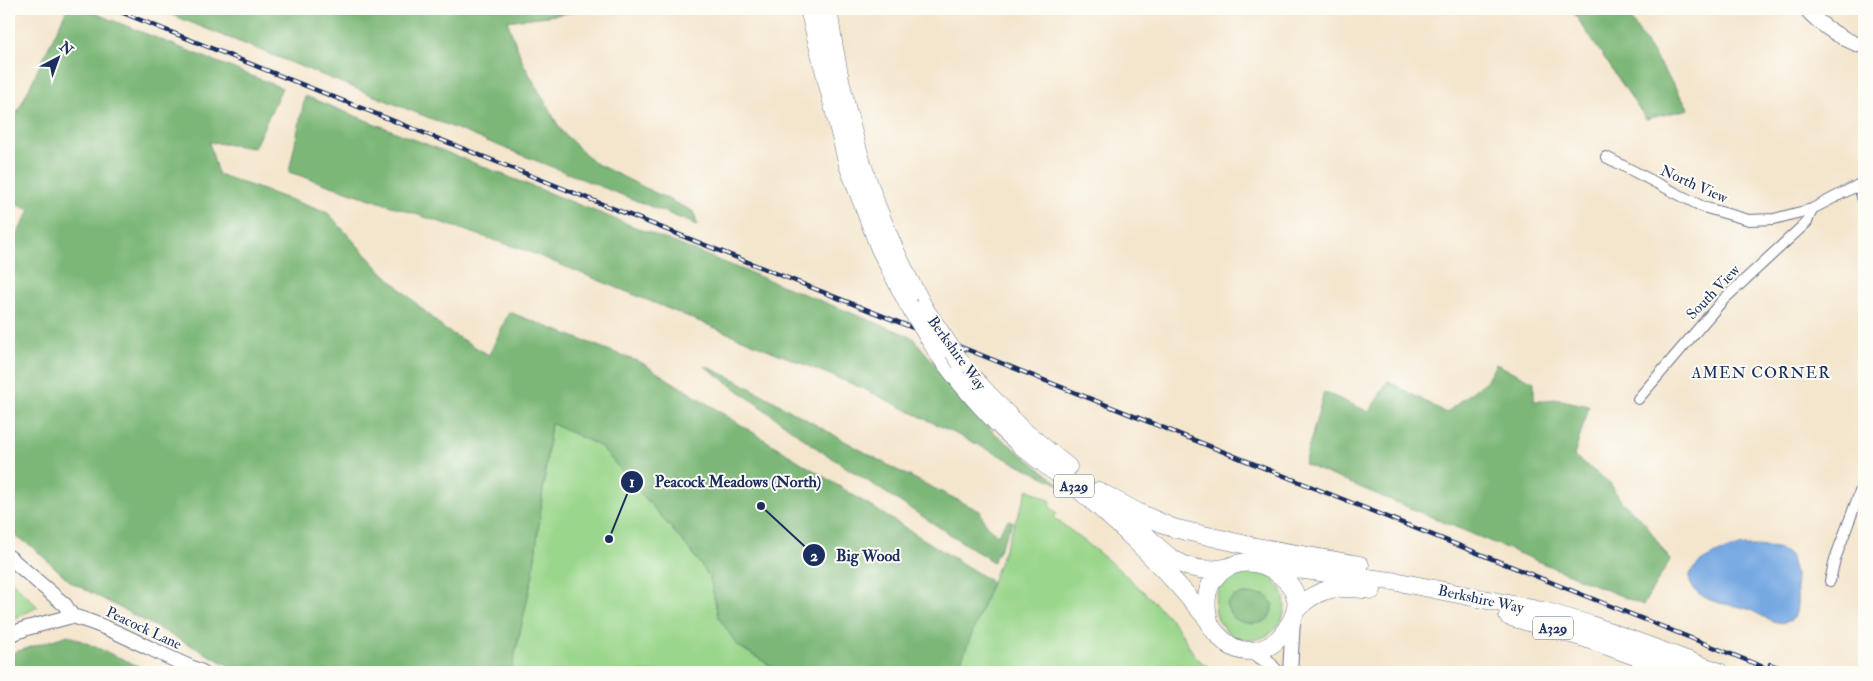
<svg xmlns="http://www.w3.org/2000/svg" width="1873" height="681" font-family="'IM FELL Double Pica',serif">
<style>
.green{fill:#9ad68b;stroke:#5a8274}
.forest{fill:#7bb777;stroke:#4b736a}
.water{fill:#76a8e2;stroke:#486ca0}
.lines{fill:none;stroke-linecap:round;stroke-linejoin:round}
.street-casing{stroke:#676f85;stroke-width:12}
.secondary-casing{stroke:#676f85;stroke-width:16}
.highway-casing{stroke:#676f85;stroke-width:19}
.street{stroke:#fff;stroke-width:10}
.secondary{stroke:#fff;stroke-width:14}
.highway{stroke:#fff;stroke-width:18}
.rail-casing{stroke:#1b2f5e;stroke-width:4.5}
.rail{stroke:#fdfcf7;stroke-width:2.5;stroke-dasharray:8;stroke-linecap:butt}
.highway-bridge-casing{stroke:#676f85;stroke-width:19;stroke-linecap:butt}
.highway-bridge{stroke:#fff;stroke-width:18}
.labels{text-anchor:middle;stroke-width:4;stroke-linejoin:round;paint-order:stroke}
.shield{fill:#fdfcf7;stroke:#5f6c8c;stroke-width:1}
.shield-label{font-size:14px;font-weight:bold;fill:#1b2f5e}
.street-label{font-size:15px;fill:#1b2f5e;stroke:#fdfcf7}
.neighbourhood-label{font-size:16px;letter-spacing:1px;fill:#1b2f5e;stroke:#fdfcf7}
.leader{fill:none;stroke:#1b2f5e;stroke-width:2}
.callout-dot{fill:#1b2f5e;stroke:#fdfcf7;stroke-width:2}
.mark-label{font-size:15px;text-anchor:middle;font-weight:bold;fill:#fff}
.callout-label{font-size:16px;text-anchor:middle;font-weight:bold;fill:#1b2f5e;stroke:#fdfcf7;stroke-width:4;stroke-linejoin:round;paint-order:stroke}
</style>
<rect width="100%" height="100%" fill="#fdfcf7"/>
<filter id="ink" filterUnits="userSpaceOnUse"><feTurbulence type="fractalNoise" baseFrequency=".02" numOctaves="2"/><feDisplacementMap in="SourceGraphic" scale="10" xChannelSelector="R" yChannelSelector="G"/><feConvolveMatrix kernelMatrix="1 2 1 2 8 2 1 2 1" color-interpolation-filters="sRGB"/></filter>
<filter id="wash" filterUnits="userSpaceOnUse"><feTurbulence type="fractalNoise" baseFrequency=".0096" numOctaves="4" result="noise"/><feDisplacementMap in="SourceGraphic" scale="20" xChannelSelector="R" yChannelSelector="G"/><feGaussianBlur stdDeviation="1.12" result="paint"/><feColorMatrix in="noise" values="0 0 0 0 0 0 0 0 0 0 0 0 0 0 0 0 0 1.4 0 .05"/><feComposite in="paint" operator="in"/></filter>
<g filter="url(#wash)">
<rect width="100%" height="100%" fill="#f4e6cd"/>
<path class="green" d="M551,423L600,446L619,467L691,551L710,578L718,616L738,646L781,672H511L533,574Z
M1028,489L1051,501L1050,507L1057,513L1054,518C1092,546 1129,576 1162,610C1166,615 1171,619 1175,624C1191,646 1191,659 1217,672H950L962,659Z
M1215 605a35 35 0 1 1 70 0a35 35 0 1 1-70 0Z
M9,578L38,607L9,621Z"/>
<path class="forest" d="M67,9H84L282,88L254,148L209,142L218,174L328,213L378,268L444,329L489,355L509,312L642,363L992,582L962,659L950,672L896,671L892,672H781L737,645L718,616L710,578L691,551L600,446L551,423L533,574L511,672H241L71,582L30,545L9,533V249L30,210L9,202V130Z
M157,9H582L563,14L507,21L523,63L562,132L595,163L694,212L697,225Z
M1571,9H1624L1689,109L1646,119Z
M305,96L912,337L992,431L1062,486L862,388L527,251L289,172Z
M1496,364L1534,382V401L1557,399L1589,406L1574,456L1610,483L1621,501L1645,523L1670,560L1643,605L1304,464L1324,392L1369,412L1388,381L1446,413L1487,380Z
M705,366L736,380L893,468L980,511L986,525L997,535L1008,520L1013,522L993,562L818,449Z
M1244,594L1266,595L1273,604C1272,610 1271,618 1265,621C1256,626 1239,624 1232,616C1229,613 1228,608 1226,605L1234,596Z
M68,635L145,669L155,672H9V654Z"/>
<path class="water" d="M1755,546L1777,548L1790,555C1795,570 1801,604 1794,618C1779,630 1763,615 1748,609C1732,604 1715,605 1701,595C1669,572 1712,554 1732,548C1739,546 1748,546 1755,546Z"/>
</g>
<g filter="url(#ink)">
<g class="lines">
<g class="street-casing">
<path id="street" d="M1606,157L1703,207L1749,220L1774,219L1812,209L1864,182
M1858,185L1864,202
M1638,399L1723,300L1807,222L1812,209
M1830,581L1835,559L1864,481"/>
</g>
<g class="secondary-casing">
<path id="secondary" d="M1806,9C1822,27 1842,39 1864,47
M9,557L65,605L72,616
M72,616C116,628 159,655 202,672
M9,635L27,628L72,616
M1252,651L1266,660L1276,672
M1290,672L1293,620"/>
</g>
<g class="highway-casing">
<path id="highway" d="M809,9L848,165L880,249L908,304
M828,9C842,114 872,215 924,308
M938,353C963,387 990,419 1022,446C1041,463 1063,477 1083,493C1128,531 1171,575 1209,621
M974,379L1020,428L1068,467
M1098,491L1139,513L1173,528L1251,546L1360,565
M1123,512C1155,541 1174,578 1224,568
M1241,563C1256,561 1268,565 1280,575C1300,591 1301,608 1287,628C1270,655 1239,660 1217,634C1210,627 1208,620 1207,610C1204,585 1217,568 1241,563Z
M1264,565L1399,582L1547,612L1591,625L1719,672
M1297,609C1320,585 1341,586 1372,590
M1508,616L1585,638L1680,672"/>
</g>
<use href="#street" class="street"/>
<use href="#secondary" class="secondary"/>
<use href="#highway" class="highway"/>
<g class="rail-casing">
<path id="rail" d="M113,9L1776,672
M1770,664L1791,672"/>
</g>
<use href="#rail" class="rail"/>
<g class="highway-bridge-casing">
<path id="highway-bridge" d="M908,304L938,353
M924,308L961,363"/>
</g>
<use href="#highway-bridge" class="highway-bridge"/>
</g>
</g>
<g class="labels">
<g class="shield">
<rect x="1054" y="474.5" width="40" height="23" rx="4"/>
<rect x="1533" y="616.5" width="40" height="23" rx="4"/>
</g>
<g class="shield-label">
<text x="1074" y="491">A329</text>
<text x="1553" y="633">A329</text>
</g>
<g class="street-label">
<text transform="translate(1694 184) rotate(24)" y="5">North View</text>
<text transform="translate(1713 292) rotate(-46)" y="5">South View</text>
<text transform="translate(957 353) rotate(54)" y="5">Berkshire Way</text>
<text transform="translate(1481 599) rotate(12)" y="5">Berkshire Way</text>
<text transform="translate(144 628) rotate(25)" y="5">Peacock Lane</text>
</g>
<g class="neighbourhood-label">
<text x="1761" y="378">AMEN CORNER</text>
</g>
</g>
<path class="leader" d="M609 539L632 482M761 506L814 555"/>
<g class="callout-dot">
<circle cx="609" cy="539" r="5"/>
<circle cx="761" cy="506" r="5"/>
<circle cx="632" cy="482" r="12"/>
<circle cx="814" cy="555" r="12"/>
</g>
<g class="mark-label">
<text x="632" y="487">1</text>
<text x="814" y="561">2</text>
</g>
<g class="callout-label">
<text x="738" y="487">Peacock Meadows (North)</text>
<text x="868" y="561">Big Wood</text>
</g>
<rect width="1873" height="681" fill="none" stroke="#fdfcf7" stroke-width="30"/>
<g transform="translate(58 58) rotate(41)" stroke="#fdfcf7" stroke-width="4" paint-order="stroke">
<path d="M0-4L9 19L0 12L-9 19Z" fill="#1b2f5e"/>
<text y="-8" font-size="14" font-weight="bold" text-anchor="middle" fill="#1b2f5e">N</text>
</g>
</svg>
